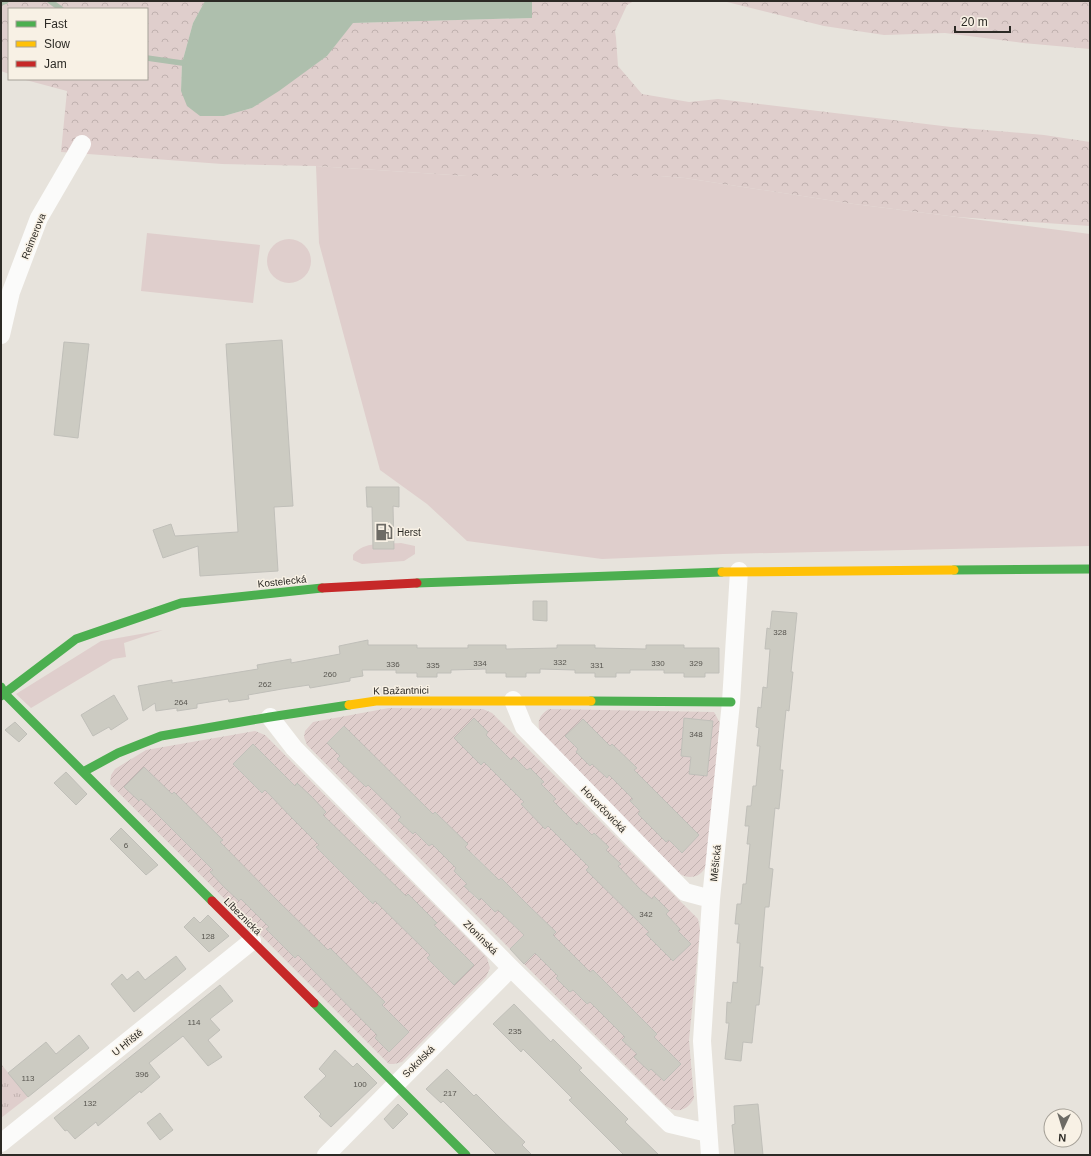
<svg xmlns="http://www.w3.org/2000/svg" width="1091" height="1156" font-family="Arial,sans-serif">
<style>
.grass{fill:#dfcecc}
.forest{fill:url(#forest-crowns)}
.park{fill:url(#park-tufts)}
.garden{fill:url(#garden-furrows)}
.water{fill:#aebfad}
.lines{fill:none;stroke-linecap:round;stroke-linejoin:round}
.stream{stroke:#aebfad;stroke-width:5.5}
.building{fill:#cccbc2;stroke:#c0bfb9}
.street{stroke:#fbfbfa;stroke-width:18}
.fast{stroke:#4caf50;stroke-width:9}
.slow{stroke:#ffc107;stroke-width:9}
.jam{stroke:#c62828;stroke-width:9}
.labels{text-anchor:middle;stroke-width:3;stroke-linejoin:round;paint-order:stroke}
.number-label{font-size:8px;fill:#56544e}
.street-label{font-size:10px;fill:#2c2a25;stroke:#f8f1e5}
.poi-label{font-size:10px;fill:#2c2a25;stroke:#f8f1e5;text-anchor:start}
</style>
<defs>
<pattern id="forest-crowns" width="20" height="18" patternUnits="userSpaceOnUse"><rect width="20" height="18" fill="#dfcecc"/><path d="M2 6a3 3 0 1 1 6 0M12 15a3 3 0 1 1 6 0" fill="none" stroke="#c0b1af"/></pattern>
<pattern id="park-tufts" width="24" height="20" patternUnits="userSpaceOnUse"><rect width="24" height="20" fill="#dfcecc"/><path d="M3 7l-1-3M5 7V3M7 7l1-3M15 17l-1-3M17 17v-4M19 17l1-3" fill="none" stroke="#c0b1af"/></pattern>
<pattern id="garden-furrows" width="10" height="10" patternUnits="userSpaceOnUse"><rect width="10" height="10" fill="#dfcecc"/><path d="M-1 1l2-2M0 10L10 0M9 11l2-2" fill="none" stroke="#c0b1af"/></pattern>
</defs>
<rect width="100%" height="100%" fill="#e7e3dc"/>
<path class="grass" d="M316,166L467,176H660L685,178L854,204L1090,234V546L723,554L602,559L467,541L427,504L380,470L319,243Z
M147,233L260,245L253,303L141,291Z
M267 261a22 22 0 1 1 44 0a22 22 0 1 1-44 0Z
M401,543L415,546V554L404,561L362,564L353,560V555C364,541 384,544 401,543Z
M163,630L124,643L126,657L113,659L31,708L16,694L101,641Z"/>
<path class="forest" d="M1,1H205L193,23L182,63L181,91L200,116H224L252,108L327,56L352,23L532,18V1H634L627,5L615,31L616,38L618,66L642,94L689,102L718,99L951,127L1044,135L1090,142V226L957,217L854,204L685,178L660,176H467L316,166L222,164L61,152L67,91L22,79H147V9H9V74L1,71Z
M723,1H1090V49L1023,43L945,33L884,35L824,26Z"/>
<path class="park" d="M1,1064L28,1097L1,1118Z"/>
<path class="garden" d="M389,708L483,709L492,713L698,919L700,930L689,1040L694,1098C688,1110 678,1114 666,1106L524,964L555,932L501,878L499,880L472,853L454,871L467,884L464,886L478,900L481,898L495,912L498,910L524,935L510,949L307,745L304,737L305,731L313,722Z
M549,709L714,712L720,723L706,866C701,877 690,880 680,874L541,734C536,723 539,715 549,709Z
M255,731L265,735L487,958L490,968L486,977L402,1062L394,1064H389L110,784L111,775L115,769L146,750Z"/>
<path class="water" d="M205,1H532V18L353,23L327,56L279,91L252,108L224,116H200L187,106L181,91L182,63L193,23Z"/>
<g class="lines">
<path class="stream" d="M50,1L61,9
M1,3L6,1
M147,58L182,63L189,60"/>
</g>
<path class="building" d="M282,340L293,506L274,507L278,571L200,576L198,546L163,558L153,530L171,524L175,536L238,532L226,344Z
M64,342L89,344L78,438L54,435Z
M366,487H399V507L393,506L394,549H373L372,507H367Z
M533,601H547V621L533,620Z
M772,611L797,613L791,672H793L789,711L786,710L780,770H783L779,809L775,808L769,868L773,869L769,907H765L760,967H763L759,1005H756L752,1043L743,1042L741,1061L725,1059L729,1023H726L727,1002L731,1003L733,982L737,983L740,943H737L739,924H735L737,904H741L743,884H746L750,844H747L749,826H745L747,806H751L753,786H756L760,746H757L759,728L756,727L758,707L761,708L763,687L767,688L770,649H765L767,628L770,629Z
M368,640V645H417V648H468V645H506V649L557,648V645H595V648L646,649V645H684V648H719V673H705V677H684V673H664V670H630V673H616V677H595V673H575V670L540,669V673H526V677H506V673H486V669L451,670V673H437V677H417V673H396V670H362L363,676L350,678V681L310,688L309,685L282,689L248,695L249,699L229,702L228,699L197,704V708L177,711V708L156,711L155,703L143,711L138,686L172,680V683L258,669L257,665L291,659V663L340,654L339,646Z
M114,695L128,719L111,730L109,727L93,736L81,715Z
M474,718L488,732L486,735L511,760L514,757L527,770L530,768L544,782L541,784L556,799L553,801L577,825L579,822L592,835L594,833L609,847L606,850L621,864L618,866L641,890L652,899L654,896L669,911L666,914L680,929L678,931L691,944L673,961L646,934L649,932L586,870L589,867L548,826L545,829L521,804L524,802L484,762L481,765L454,738Z
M684,718L713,721L707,776L689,774L691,757L681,756Z
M583,719L610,746L612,744L637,768L634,770L699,835L682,853L669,840L666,842L638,814L640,811L630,801L633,799L609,775L607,778L592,764L590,766L576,752L578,749L565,736Z
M15,722L27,734L19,742L5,730Z
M344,726L433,814L435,812L468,844L465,847L499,880L501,878L528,905L556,932L553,935L590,972L593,970L657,1034L654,1037L681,1064L664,1081L651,1069L649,1071L634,1057L637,1054L622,1040L625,1037L590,1002L587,1004L573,990L570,992L556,978L558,976L535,953L524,964L510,949L524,935L498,910L495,912L481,898L479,900L464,886L467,884L454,871L456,868L432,844L429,846L415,832L413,834L398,820L401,817L368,785L366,787L337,759L340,756L327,743Z
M253,744L295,786L297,783L312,797L326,812L323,815L406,896L408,894L437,923L434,925L474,965L454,985L427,958L430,955L375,901L373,904L316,847L319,845L292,818L265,790L262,793L233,764Z
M144,767L172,794L174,792L223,840L220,842L276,899L328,950L330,948L385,1002L382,1005L409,1032L389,1052L375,1038L377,1035L298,955L295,958L266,929L269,927L241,899L239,901L224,887L210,872L213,870L154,811L141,799L139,801L124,787Z
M66,772L87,794L76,805L54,783Z
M121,828L158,865L146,875L110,839Z
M208,915L229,936L209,952L184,927L194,917L200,923Z
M176,956L186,969L134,1012L111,984L122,974L127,980L138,971L145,980Z
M220,985L233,1001L210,1019L220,1030L208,1040L222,1057L208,1066L183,1036L149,1063L160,1077L141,1093L140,1091L98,1126L96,1122L75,1139L67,1130L65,1131L54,1118Z
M514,1004L551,1042L553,1039L582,1068L579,1070L628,1119L625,1122L659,1155H624L569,1100L572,1098L523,1049L521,1052L493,1024Z
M79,1035L89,1048L28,1097L8,1073L46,1042L56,1054Z
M335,1050L353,1067L357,1063L377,1083L331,1127L319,1116L321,1114L304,1097L326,1076L319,1069Z
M447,1069L474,1096L476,1094L500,1118L525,1142L522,1145L532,1155H497L443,1101L441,1103L426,1089Z
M398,1104L408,1114L393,1129L384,1119Z
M758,1104L763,1155H735L732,1125L735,1124L734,1106Z
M160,1113L173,1130L160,1140L147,1123Z"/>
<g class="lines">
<path class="street" d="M1,335L11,292L39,218L82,144
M513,700L524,727L685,892L711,899
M270,717L294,748L511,968L670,1124L708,1133
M1,1143L252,941
M326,1155L511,968
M710,1155L702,1041L711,899L731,702L739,571"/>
<path class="fast" d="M954,570L1090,569
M417,583L722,572
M1,687L4,693L212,901
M1,696L76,639L181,603L322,588
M591,701L731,702
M83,772L118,753L161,736L270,717L349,705
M314,1003L466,1155"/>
<path class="slow" d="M722,572L954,570
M349,705L376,701H591"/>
<path class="jam" d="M322,588L417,583
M212,901L314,1003"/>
</g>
<defs>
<g id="fuel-bare" transform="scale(1.38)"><path d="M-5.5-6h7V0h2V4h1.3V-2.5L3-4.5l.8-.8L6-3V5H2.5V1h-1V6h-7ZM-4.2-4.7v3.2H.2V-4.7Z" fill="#6d6b65" stroke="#f8f1e5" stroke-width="2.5" paint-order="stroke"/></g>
</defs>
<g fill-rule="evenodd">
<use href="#fuel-bare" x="384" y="532"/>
</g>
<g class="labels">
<g class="number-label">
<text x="780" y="635">328</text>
<text x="560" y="665">332</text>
<text x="480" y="666">334</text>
<text x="658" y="666">330</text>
<text x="696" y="666">329</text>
<text x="393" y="667">336</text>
<text x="433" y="668">335</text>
<text x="597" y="668">331</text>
<text x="330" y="677">260</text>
<text x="265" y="687">262</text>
<text x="181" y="705">264</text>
<text x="696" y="737">348</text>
<text x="126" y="848">6</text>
<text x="646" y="917">342</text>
<text x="208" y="939">128</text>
<text x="194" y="1025">114</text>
<text x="515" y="1034">235</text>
<text x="142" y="1077">396</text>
<text x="28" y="1081">113</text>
<text x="360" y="1087">100</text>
<text x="450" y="1096">217</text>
<text x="90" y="1106">132</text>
</g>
<g class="street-label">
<text transform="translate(33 236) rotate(-68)" y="4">Reimerova</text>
<text transform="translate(282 581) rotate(-6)" y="4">Kostelecká</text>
<text transform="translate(401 690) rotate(-1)" y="4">K Bažantnici</text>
<text transform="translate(604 809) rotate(46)" y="4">Hovorčovická</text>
<text transform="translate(715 863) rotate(-84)" y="4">Měšická</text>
<text transform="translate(243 916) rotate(45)" y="4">Líbeznická</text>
<text transform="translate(481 937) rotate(45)" y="4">Zlonínská</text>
<text transform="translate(127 1042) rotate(-39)" y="4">U Hřiště</text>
<text transform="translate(418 1061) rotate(-45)" y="4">Sokolská</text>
</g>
<g class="poi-label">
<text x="397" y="536">Herst</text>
</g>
</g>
<rect width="1091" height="1156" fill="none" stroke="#2c2a25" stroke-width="4"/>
<rect x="8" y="8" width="140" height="72" fill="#f8f1e5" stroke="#a6a198"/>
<rect x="16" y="21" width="20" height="6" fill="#4caf50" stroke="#a6a198"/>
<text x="44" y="28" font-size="12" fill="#2c2a25">Fast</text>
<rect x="16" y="41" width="20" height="6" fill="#ffc107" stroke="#a6a198"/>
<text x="44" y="48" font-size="12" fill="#2c2a25">Slow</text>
<rect x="16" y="61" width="20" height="6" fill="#c62828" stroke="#a6a198"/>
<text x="44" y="68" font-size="12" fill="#2c2a25">Jam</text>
<g transform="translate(1063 1128) rotate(184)"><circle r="19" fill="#f8f1e5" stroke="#a6a198"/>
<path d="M0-3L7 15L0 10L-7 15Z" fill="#6d6b65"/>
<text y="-6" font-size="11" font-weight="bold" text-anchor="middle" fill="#2c2a25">N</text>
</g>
<path d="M955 26v6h55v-6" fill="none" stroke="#2c2a25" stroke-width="2"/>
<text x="961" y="26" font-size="12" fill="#2c2a25" stroke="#f8f1e5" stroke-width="3" paint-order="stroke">20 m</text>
</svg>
